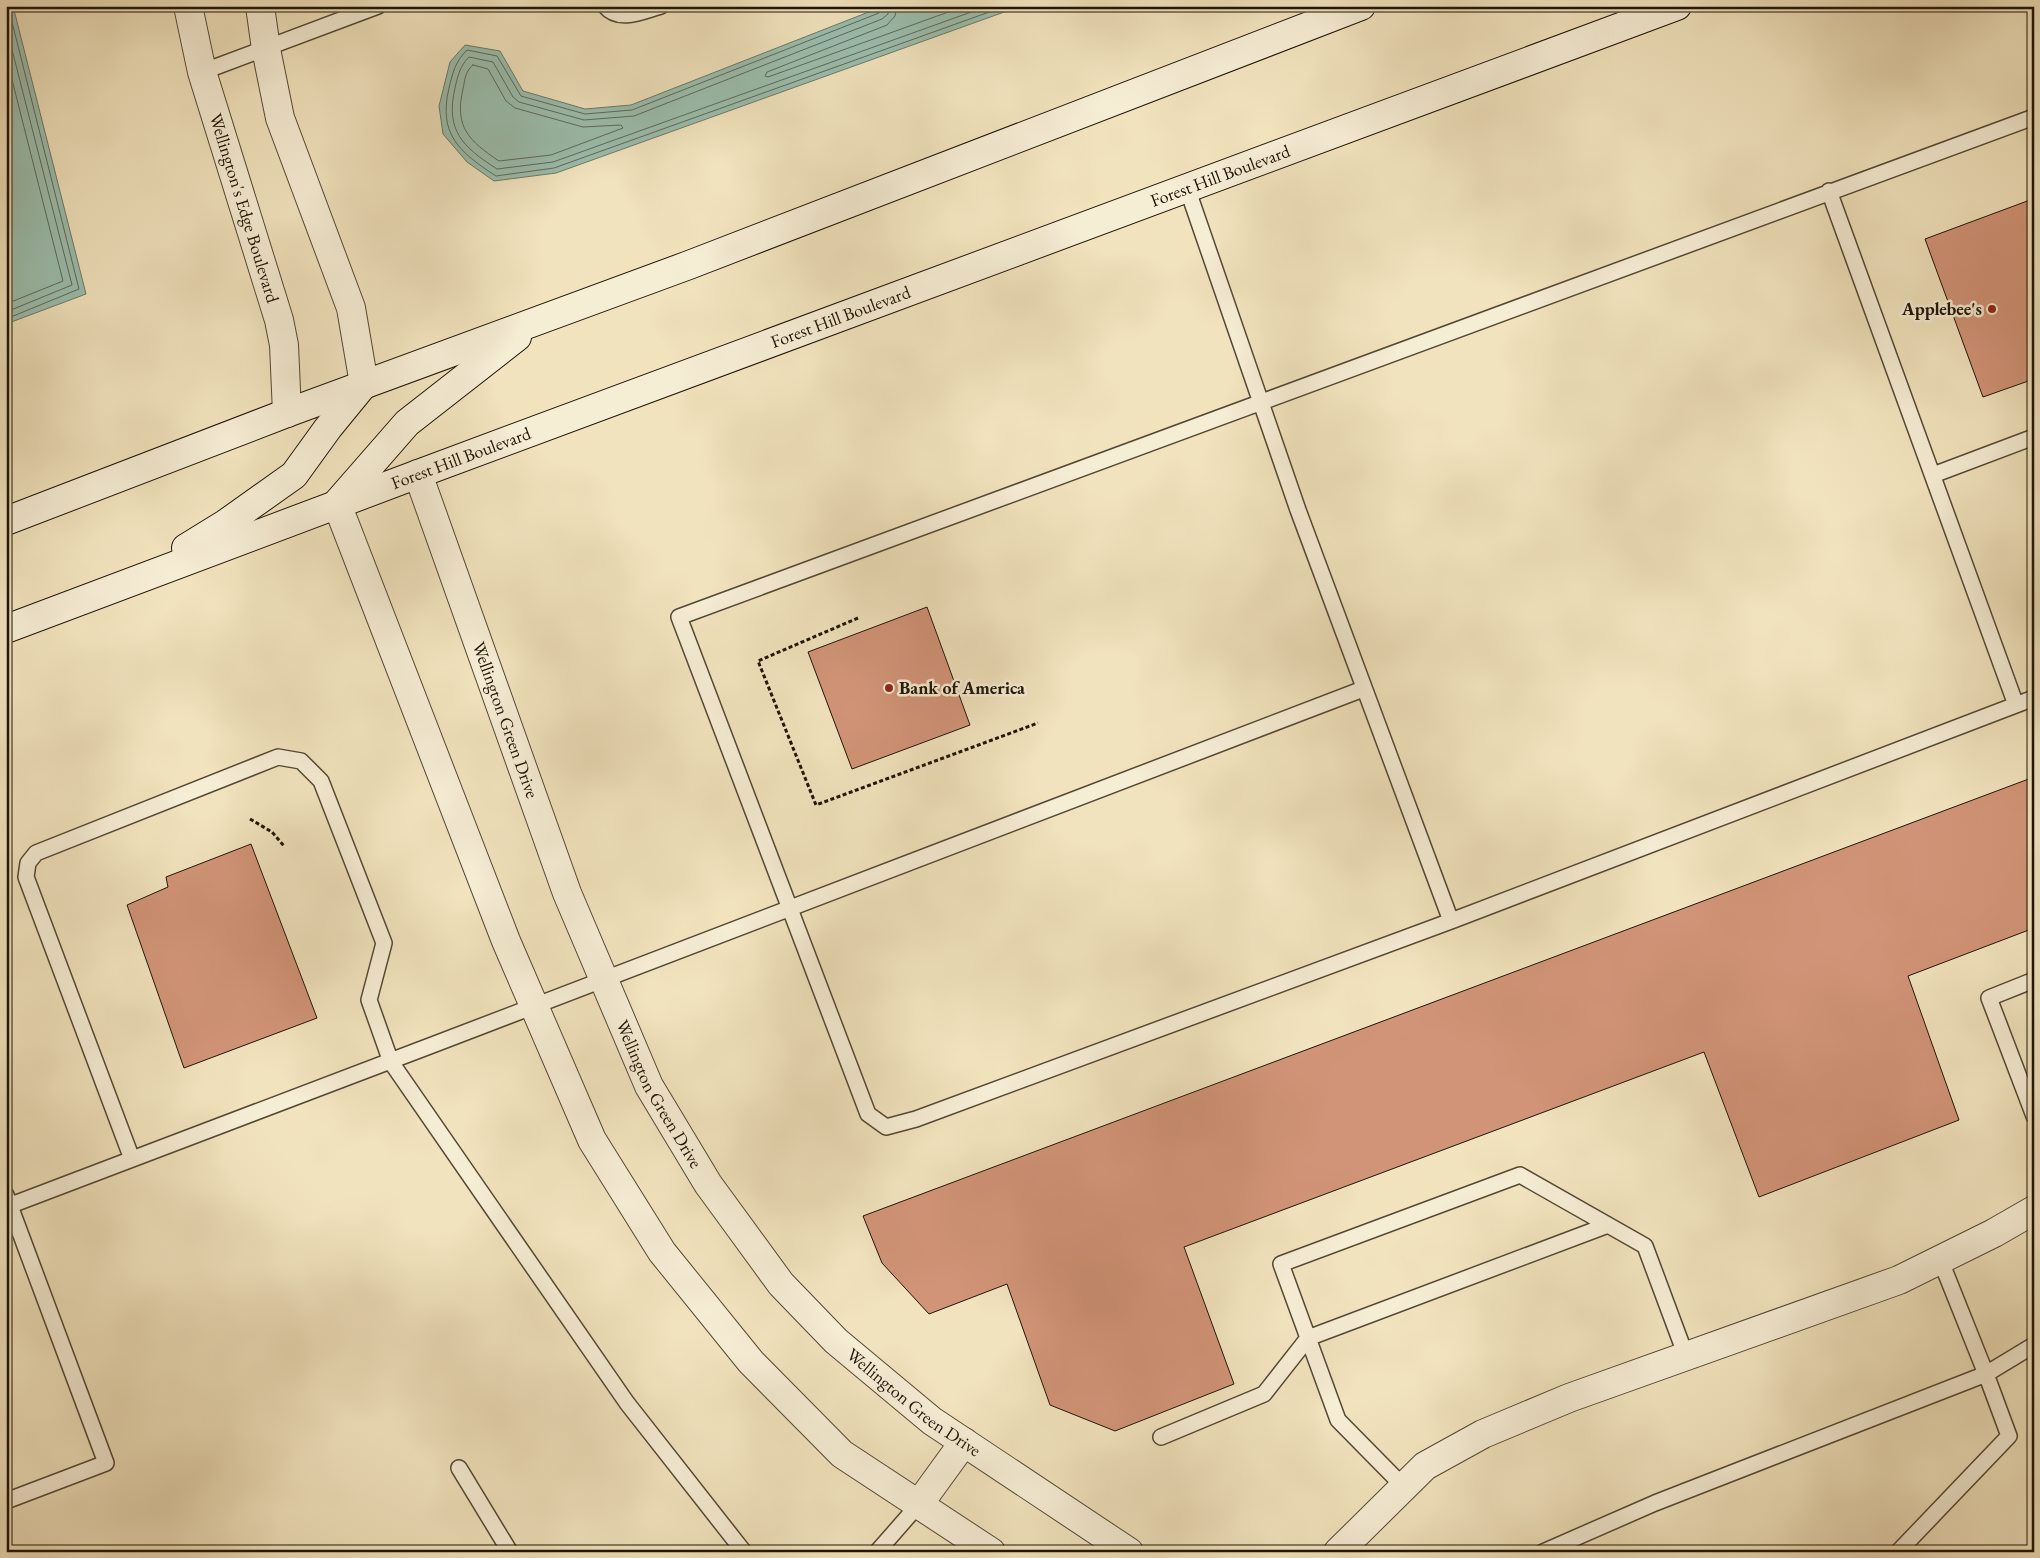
<svg xmlns="http://www.w3.org/2000/svg" width="2040" height="1558" font-family="'EB Garamond',serif">
<style>
.water{fill:#9bbeae;stroke:#697a6a}
.lines{fill:none;stroke-linecap:round;stroke-linejoin:round}
.shore{stroke:#5d695a;stroke-width:1}
.building{fill:#d29478;stroke:#1f1405}
.service-casing{stroke:#544833;stroke-width:18}
.minor-casing{stroke:#544833;stroke-width:30}
.tertiary-casing{stroke:#544833;stroke-width:30}
.secondary-casing{stroke:#1f1405;stroke-width:30}
.path{stroke:#1f1405;stroke-width:3;stroke-dasharray:4 2.5;stroke-linecap:butt}
.service{stroke:#f6edd5;stroke-width:15}
.minor{stroke:#f6edd5;stroke-width:28}
.tertiary{stroke:#f6edd5;stroke-width:28}
.secondary{stroke:#f6edd5;stroke-width:28}
.poi-dot{fill:#8f2418;stroke:#f6edd5;stroke-width:2}
.labels{text-anchor:middle;stroke-width:5;stroke-linejoin:round;paint-order:stroke}
.street-label{font-size:18px;fill:#1f1405;stroke:#f6edd5}
.poi-label{font-size:18px;font-weight:bold;fill:#1f1405;stroke:#f6edd5;text-anchor:end}
</style>
<rect width="100%" height="100%" fill="#f1e3be"/>
<filter id="stains"><feTurbulence type="fractalNoise" baseFrequency=".004" numOctaves="4"/><feColorMatrix values="0 0 0 0 .2 0 0 0 0 .09 0 0 0 0 .02 0 0 0 .5 -.17"/></filter>
<radialGradient id="worn" r=".72"><stop offset=".6" stop-color="#630" stop-opacity="0"/><stop offset="1" stop-color="#630" stop-opacity=".3"/></radialGradient>
<path class="water" d="M6,6H13L86,294L6,324Z
M884,6H1021L556,173L494,181L467,162L443,134L439,106L450,62L465,45L500,51L523,91L585,109L631,105Z"/>
<g class="lines">
<path class="shore" d="M883,6L879,13L632,110L585,114L521,96L497,56L467,50C455,62 453,72 449,88C438,134 459,152 496,176L554,168L1006,6
M889,6L888,14L882,19L634,116L584,120L519,102L513,97L493,62L469,57C460,66 458,75 455,88C445,131 463,147 497,169L553,162L988,6
M897,6L895,16L887,25L767,72L765,76L768,77L965,6
M6,26L72,285L6,312
M6,56L63,281L6,304
M473,65L488,69L506,101L515,108L583,127L621,125L623,128L551,155L499,161C469,141 454,127 463,89C465,80 465,71 473,65Z
M6,319L79,289L8,6"/>
</g>
<path class="building" d="M2030,200L2034,210V379L1983,397L1925,239Z
M927,607L970,725L852,769L808,652Z
M2034,777V928L1908,976L1959,1120L1759,1197L1704,1052L1184,1247L1234,1384L1115,1431L1050,1405L1007,1284L929,1314L882,1263L863,1216Z
M251,844L317,1018L184,1068L127,905L168,887L166,877Z"/>
<g class="lines">
<g class="service-casing">
<path id="service" d="M605,6C619,23 643,11 661,6
M202,72L378,6
M2034,117L679,617L868,1114L886,1127L916,1119L1451,921L2034,698
M1187,188L1298,510L1451,921
M1829,191L2016,705
M1933,475L2034,437
M2034,980L1989,998L2034,1116
M132,1159L26,877L28,863L36,853L278,757L301,761L321,781L384,943L369,1000L391,1062L627,1403L744,1552
M6,1195L106,1463L6,1501
M6,1207C459,1036 911,861 1363,689
M1940,1259L1986,1374L2034,1345
M1161,1437L1264,1394L1308,1338L1608,1225
M459,1468L510,1552
M1404,1487L1338,1420L1281,1264L1520,1175L1645,1246L1686,1356
M877,1552L919,1504
M1543,1552L1655,1503L1986,1374L2009,1436L1898,1552"/>
</g>
<g class="minor-casing">
<g id="minor">
<path id="s1" d="M418,474L567,893L649,1086L708,1184L781,1284L836,1341L932,1421L1129,1552"/>
<path d="M337,504L506,941L592,1140L662,1252L751,1362L842,1454L991,1552"/>
<path d="M919,1504L964,1442"/>
<path d="M1338,1552L1425,1466L1483,1434L1569,1398L1899,1280L1994,1233L2034,1210"/>
</g>
</g>
<g class="tertiary-casing">
<g id="tertiary">
<path id="s2" d="M188,6L202,72L279,320L284,345L287,413"/>
<path d="M260,6L266,49L280,118L351,308L364,384"/>
</g>
</g>
<g class="secondary-casing">
<g id="secondary">
<path d="M338,502L407,423L517,337"/>
<path d="M6,521L287,413L689,265L1361,6"/>
<path d="M186,548L225,524L294,475L328,428L364,384"/>
<path id="s3" d="M6,629L418,474L1677,6"/>
</g>
</g>
<path class="path" d="M858,618L758,661L816,805L1038,723
M250,819L272,832L284,846"/>
<use href="#service" class="service"/>
<use href="#minor" class="minor"/>
<use href="#tertiary" class="tertiary"/>
<use href="#secondary" class="secondary"/>
</g>
<g class="poi-dot">
<circle cx="1992" cy="309" r="5"/>
<circle cx="889" cy="688" r="5"/>
</g>
<g class="labels">
<g class="street-label">
<text dy="6" stroke="none"><textPath href="#s3" startOffset="1296">Forest Hill Boulevard</textPath></text>
<text dy="6" stroke="none"><textPath href="#s2" startOffset="210">Wellington's Edge Boulevard</textPath></text>
<text dy="6" stroke="none"><textPath href="#s3" startOffset="891">Forest Hill Boulevard</textPath></text>
<text dy="6" stroke="none"><textPath href="#s3" startOffset="486">Forest Hill Boulevard</textPath></text>
<text dy="6" stroke="none"><textPath href="#s1" startOffset="261">Wellington Green Drive</textPath></text>
<text dy="6" stroke="none"><textPath href="#s1" startOffset="666">Wellington Green Drive</textPath></text>
<text dy="6" stroke="none"><textPath href="#s1" startOffset="1071">Wellington Green Drive</textPath></text>
</g>
<g class="poi-label">
<text x="1982" y="315">Applebee's</text>
<text x="899" y="694" text-anchor="start">Bank of America</text>
</g>
</g>
<rect width="2040" height="1558" fill="none" stroke="#f1e3be" stroke-width="25"/>
<rect x="8" y="8" width="2025" height="1543" fill="none" stroke="#1f1405" stroke-width="2.5"/>
<rect x="12" y="12" width="2015" height="1533" fill="none" stroke="#1f1405"/>
<rect width="100%" height="100%" filter="url(#stains)"/>
<rect width="100%" height="100%" fill="url(#worn)"/>
</svg>
